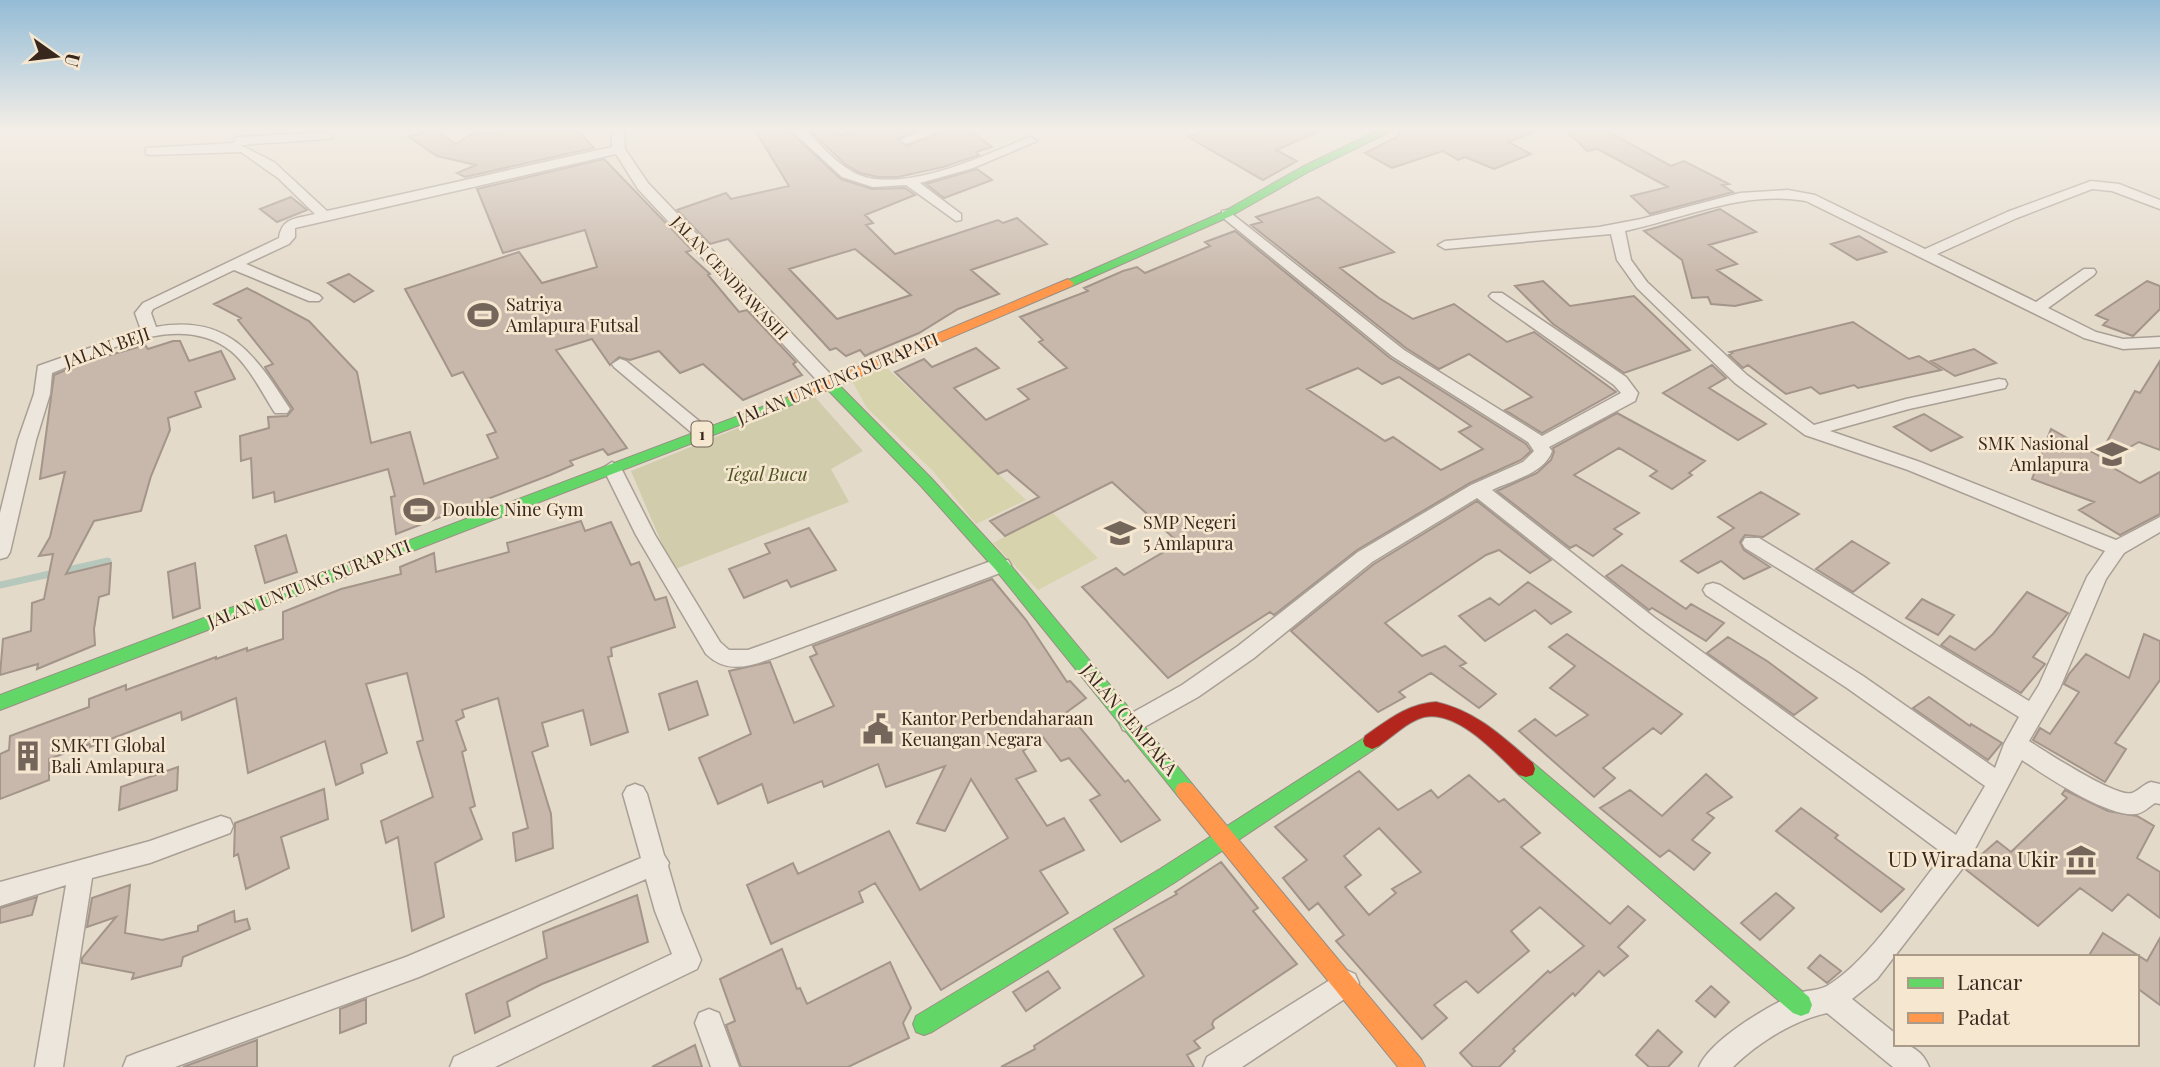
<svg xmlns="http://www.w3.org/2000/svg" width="2160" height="1067" font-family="'Playfair Display',serif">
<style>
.green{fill:#d7d3ac}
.cemetery{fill:#d1cdac}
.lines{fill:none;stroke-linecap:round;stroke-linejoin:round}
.stream{stroke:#b6c8bb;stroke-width:7}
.building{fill:#c8b8ab;stroke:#a4958a;stroke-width:2;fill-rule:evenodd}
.street-casing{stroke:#a99f94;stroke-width:3}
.fast-casing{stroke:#998f84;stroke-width:2}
.slow-casing{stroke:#998f84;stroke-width:2}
.jam-casing{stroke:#998f84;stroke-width:2}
.street{fill:#ece6dd;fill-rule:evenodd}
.fast{fill:#63d668;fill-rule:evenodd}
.slow{fill:#ff974d;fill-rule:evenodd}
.jam{fill:#b3261e;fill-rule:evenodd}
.labels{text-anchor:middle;stroke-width:5;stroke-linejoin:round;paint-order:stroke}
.far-street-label{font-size:16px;fill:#38271d;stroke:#f6e7d0}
.shield{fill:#f6e7d0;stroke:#716153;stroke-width:2}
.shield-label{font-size:16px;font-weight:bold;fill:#38271d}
.poi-label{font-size:18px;fill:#38271d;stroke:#f6e7d0;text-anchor:start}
.street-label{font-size:18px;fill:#38271d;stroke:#f6e7d0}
.park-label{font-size:18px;font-style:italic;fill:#4e5522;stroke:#f6e7d0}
.near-poi-label{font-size:21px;fill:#38271d;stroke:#f6e7d0;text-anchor:end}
</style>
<rect width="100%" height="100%" fill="#e4daca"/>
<path class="green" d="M887,368L1026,500L976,524L933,471L867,408L852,381Z
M1052,512L1098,558L1038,590L993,543Z"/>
<path class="cemetery" d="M815,397L863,451L831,469L849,502L673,570L631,471Z"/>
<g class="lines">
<path class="stream" d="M0,585L108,561"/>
</g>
<path class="building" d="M428,130H435L456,144L475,132L496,134L505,130H577L594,148L465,177L457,173L476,165L437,156L409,137Z
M755,130H788L841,179L872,189L905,188L915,195L865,215L873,223L866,225L895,254L998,220L1003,223L1017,218L1047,244L971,270L999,294L958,309L919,333L871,353L865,356L860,350L846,356L836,348L830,350L728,239L710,244L677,210L726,193L731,199L789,186ZM855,249L911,295L837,319L789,269Z
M809,130H835L841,135L857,130H917L898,139L907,146L945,130H969L992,147L976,152L979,155L943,167L898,177H878L860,173L845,164Z
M1207,130H1323L1276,150L1297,161L1263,180L1188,137Z
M1401,130H1534V132L1508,142L1531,154L1494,169L1465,157L1458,160L1443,151L1392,168L1365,153L1397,137Z
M1566,130H1605L1671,166L1684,161L1729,184L1722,185L1733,192L1650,214L1631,196L1668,187L1598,149L1587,151Z
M604,159L692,250L686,252L710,274L708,275L739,312L747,310L796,362L793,364L802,375L743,400L703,364L680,373L659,351L630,360L619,357L610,365L592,339L556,350L627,448L608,455L603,449L570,461L573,465L550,475L396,534L391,497L395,496L388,469L275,502L274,492L253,498L251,458L241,461L240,436L269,428L268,417L287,416L293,409L266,369L265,367L273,364L238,320L241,318L214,304L247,288L309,321L357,372L371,443L410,432L424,484L498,458L487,435L496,432L463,372L452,376L405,289L519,252L542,283L597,267L585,230L503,253L477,189Z
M977,169L992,180L944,198L926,184Z
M291,197L307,210L277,222L260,209Z
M1318,197L1394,252L1340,268L1379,298L1413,319L1454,304L1507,342L1534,332L1616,392L1542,433L1505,410L1532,397L1469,354L1439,369L1406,348L1251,225L1262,222L1256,217Z
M1720,209L1756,232L1709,245L1737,264L1717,270L1761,300L1735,306L1711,304L1708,297L1692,298L1682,260L1644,231Z
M1235,231L1390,358L1526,444L1531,451L1521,460L1470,483L1357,550L1274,615L1270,612L1168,678L1082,587L1116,568L1124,575L1179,543L1112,482L1005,536L990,521L1039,497L1007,470L998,474L895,372L924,359L932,367L976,348L999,368L954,388L986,420L1029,399L1018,389L1067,368L1039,342L1043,340L1020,317L1088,291L1084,288L1123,271L1137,267L1145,273L1210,246L1205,242ZM1358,368L1382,384L1399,377L1471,426L1459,432L1483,449L1441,470L1393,437L1385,441L1307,389Z
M1859,236L1886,252L1857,260L1831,244Z
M349,274L373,291L354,302L328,283Z
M1543,281L1570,306L1634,296L1690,350L1624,373L1553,324L1515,286Z
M2147,281L2160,286V309L2133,336L2103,325L2108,320L2096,315Z
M1853,322L1909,359L1919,356L1941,370L1858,388L1854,385L1820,394L1811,387L1786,394L1748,365L1743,368L1729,355L1732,353L1730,352Z
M173,341H180L189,361L221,351L235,379L195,392L201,407L168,418L170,430L151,476L141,511L94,521L66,574L111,563L109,594L99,597L94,629L95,645L37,669L38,664L0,675L3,639L31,631L32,603L44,599L53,554L39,556L50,537L65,472L40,479L54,375L82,363L145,345L148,349Z
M1974,349L1996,363L1955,376L1931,361Z
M2160,361V450L2139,442L2103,462L2140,483L2160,472V514L2120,535L2079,510L2094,502L2032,479L2051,429L2099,456L2135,391L2140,393Z
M1712,365L1726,378L1709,388L1766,424L1738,440L1663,393Z
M1617,413L1705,461L1689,473L1692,475L1672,489L1650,476L1657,471L1619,448L1574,475L1639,513L1614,529L1622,534L1593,556L1576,545L1570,548L1497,491L1537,473L1551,460L1554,452L1553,448Z
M1924,414L1962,437L1931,451L1894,427Z
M1761,492L1799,514L1763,537L1745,535L1740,542L1744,550L1770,567L1744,579L1721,561L1698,573L1681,561L1734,528L1718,517Z
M1477,501L1551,560L1530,573L1499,550L1486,555L1385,623L1422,656L1445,646L1466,663L1460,666L1496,694L1479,708L1431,673L1399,692L1405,697L1378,712L1291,631L1374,564Z
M581,521L585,531L611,522L631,565L639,562L655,600L666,597L675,627L611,648L612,656L608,657L628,732L591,745L583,710L542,723L548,746L532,752L551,814L553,848L516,861L513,833L528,828L498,698L462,710L464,717L456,721L466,750L462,752L475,806L470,808L482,839L435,863L444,917L412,931L398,837L386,843L381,821L433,797L417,742L423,740L407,673L366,684L387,753L361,764L363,773L336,785L325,741L248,773L236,698L182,720L181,712L90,747V744L49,759V780L0,799V754L9,750L10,736L89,707V699L126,685V690L216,657V659L247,648V651L283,639V612L341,589L401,574L400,567L434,553L436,572L509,552L507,543Z
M809,528L836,570L791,587L787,580L744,598L729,569L770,553L765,544Z
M286,535L297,572L265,583L255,546Z
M1852,541L1889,563L1853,592L1816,569Z
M195,563L200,608L173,618L168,572Z
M1622,565L1686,609L1691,604L1724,623L1706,641L1652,608L1649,610L1606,576Z
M992,579L1026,620L1067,682L1070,681L1086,698L1067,712L1125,782L1128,780L1160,820L1121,842L1090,800L1100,795L1069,758L1061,761L1043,737L1023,751L1036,771L1016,779L1047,826L1064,818L1084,850L1040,871L1068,913L941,990L875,883L859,892L863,902L771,944L747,885L793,863L798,874L889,831L920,890L1008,838L971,779L945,831L917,823L945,766L886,787L878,764L824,787L822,781L768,803L762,784L718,804L699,758L751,734L729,671L770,662L794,723L834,706L810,657L817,654L813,646Z
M1528,582L1571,612L1551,624L1535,610L1485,641L1459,616L1490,598L1499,605Z
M2027,592L2068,613L2033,657L2045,664L2021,693L1941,645L1950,636L1975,650L1993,634Z
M1922,599L1954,615L1938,635L1906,618Z
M1567,634L1682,714L1661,734L1653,728L1603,768L1615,778L1594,797L1519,731L1535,719L1556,736L1588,715L1550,688L1575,666L1549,647Z
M2144,634L2160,641V680L2115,743L2126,749L2105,782L2033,740L2040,728L2050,734L2079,692L2064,684L2069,674L2086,654L2129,678Z
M1728,637L1767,661L1817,698L1794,715L1707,653Z
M697,681L708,715L669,730L659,694Z
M1929,697L1970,726L1971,724L2002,743L1988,760L1913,708Z
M178,767L177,790L119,810L121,787Z
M1359,771L1398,810L1431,790L1438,798L1469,775L1499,802L1504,799L1540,833L1521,847L1610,924L1628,906L1645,920L1618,947L1628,956L1604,976L1599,971L1575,996L1573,993L1513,1049L1515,1051L1499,1067H1473L1460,1053L1548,971L1550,973L1584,946L1540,907L1511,931L1529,951L1478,993L1466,981L1434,1005L1447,1018L1422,1039L1336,941L1344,935L1318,903L1309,910L1283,878L1307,860L1275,827ZM1379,828L1421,872L1392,889L1396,893L1369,915L1345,887L1361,875L1344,856Z
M1706,774L1732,797L1707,813L1714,818L1692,840L1710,853L1694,870L1669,850L1660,857L1600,808L1630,790L1662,816Z
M324,789L328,819L281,837L289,868L246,889L238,854L234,856L235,823Z
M2065,790L2108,811L2137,816L2154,826L2137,858L2160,872V918L2128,894L2112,911L2080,888L2038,926L1965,869L1997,841L2011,852L2067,798L2062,794Z
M1801,808L1838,835L1835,838L1904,889L1881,912L1776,831Z
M1221,862L1258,908L1253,911L1297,964L1214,1020L1212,1024L1214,1028L1194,1041L1200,1048L1187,1055L1194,1067H1001L1035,1049L1034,1046L1144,976L1114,929L1177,894L1175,892Z
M130,885L125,933L162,940L198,931V926L234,911L235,922L247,919L250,929L183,957L181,966L132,979L134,973L82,963V958L116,917L87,927L92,898Z
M1776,893L1794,908L1760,940L1741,923Z
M637,895L648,942L542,984L507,1002L510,1016L475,1033L466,994L547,958L543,932Z
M37,897L32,915L0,923V908Z
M2103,933L2147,961L2160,938V1005L2137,988V957H2088Z
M782,949L797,989L800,988L807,1004L890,962L911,1008L903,1023L909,1038L848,1067H741L726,1025L735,1021L720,979Z
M1820,955L1841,971L1827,983L1808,968Z
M1048,971L1060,988L1026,1011L1013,992Z
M1711,986L1729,1002L1715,1017L1696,1001Z
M366,999V1023L340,1033V1009Z
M1658,1030L1682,1052L1668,1067H1649L1636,1055Z
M257,1040V1067H183Z
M695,1045L702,1067H652Z"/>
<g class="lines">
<g class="street-casing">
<path id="street" d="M612,130H624L625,149L648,183L837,381L839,385L837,389H825L638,189L616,154L295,228V237L289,244L246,264L319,295L322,298L319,301H309L234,270L153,309L151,313L156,327C229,314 255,355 290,409L287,413H275C262,393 250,367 231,351C179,310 104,352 52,373L50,394L36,440L10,552L7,557L0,559V513L18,440L34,394L38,366L141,330L135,313L143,303L279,238C282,217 296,219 315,214L278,178L241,152L151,155L146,154V148L234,143L235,138L239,137L332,132V138L328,139L240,145L274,162L327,211L612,147Z
M791,130H805C821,145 838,166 859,175C905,193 983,156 1027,138L1031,137L1037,141L973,168L920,183L961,214V220L956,221L906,185L873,187L842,177Z
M924,130H943L906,144L900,140Z
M2091,181L2119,184L2160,200V209L2112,191L2092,189L2017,218L1937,254L2036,302L2084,269H2094L2096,272L2094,275L2048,308L2096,332L2123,339L2160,337V347L2123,349L2084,338L1806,201C1744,190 1685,218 1625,231L1631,260L1647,282L1747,375L1814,425L1906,399L1999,379L2005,380L2007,384L2005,388L1909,409L1830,431L1920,462L2116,540L2160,517V532L2124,553L2106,579L2060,688L2029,741C2045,751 2116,798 2132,793C2138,791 2144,784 2151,782L2160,784V804L2155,803C2149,807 2143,813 2136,814C2107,817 2046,776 2022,760L1969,860L1877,979L1852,999L1896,1034V1044C1912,1044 1923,1052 1929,1067H1893L1827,1013C1794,1020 1757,1043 1733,1067H1699C1710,1040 1769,1005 1796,994C1805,990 1818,991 1827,986C1869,961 1912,893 1944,854L1641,628L1477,498L1372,562L1254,658L1198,697L1139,730L1131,733L1123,730L1120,724L1123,718L1182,685L1238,646L1358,552L1471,485L1523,462L1534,451L1528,442L1392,356L1222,217V211L1227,210L1404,350L1542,436L1621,393L1614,385L1492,299L1489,296L1492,293H1502L1626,377L1638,393L1635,401L1549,447L1552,451C1545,473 1511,481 1492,490L1655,618L1956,835L1985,786L1847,688L1706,595L1703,590L1706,585L1713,583L1720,585L1863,676L1995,768L2004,744L2019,717L1745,548L1742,543L1745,538H1759L2029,701L2039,685L2087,577L2105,551L1908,470L1805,435L1735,383L1637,288L1617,260L1611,234L1445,249L1438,245L1445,241L1599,227L1641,219L1740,193L1788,190L1815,195L1925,249L2007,212Z
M620,359L626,361L710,430L713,434L710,438H698L614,367L612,364Z
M612,462L621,468L655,535L720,642L729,650H748L762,645L994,560H1008L1011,565L1008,570L776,657C750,666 728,675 706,654L636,535L603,468Z
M635,784L643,787L647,794L664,855L669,863L668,866L681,911L701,960L697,969L495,1067H450L454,1057L672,954L655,911L646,879L419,977L175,1067H123L127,1057L137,1053L406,957L641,858L623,794L627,787Z
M221,816L230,819L233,826L230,833L150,863L92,878L63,1067H35L66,885L0,906V882L150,841Z
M1346,970L1355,974L1359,983L1355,992L1242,1067H1203L1207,1057Z
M709,1009L719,1013L739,1067H711L695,1023L699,1013Z"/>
</g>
<g class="fast-casing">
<path id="fast" d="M1379,130H1393L1310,171L1231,216L1072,286H1064L1062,283L1223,212L1302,167Z
M831,381L836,382L931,478L1007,561L1192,784L1195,790L1192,796L1185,798L1178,796L995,569L921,486L826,388L824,385Z
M794,395L801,399L799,402L0,710V695Z
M1372,733L1379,736L1381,741L1379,746L1174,883L932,1032L924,1035L916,1032L913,1024L916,1016L1160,869Z
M1526,761L1533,763L1809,997L1812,1005L1809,1013L1801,1016L1793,1013L1519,775L1517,769L1519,763Z"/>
</g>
<g class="slow-casing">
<path id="slow" d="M1068,279L1074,283L1072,286L799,402L794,403L787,399L789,396Z
M1185,782L1192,784L1421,1059L1425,1067H1398L1178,796L1175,790L1178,784Z"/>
</g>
<g class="jam-casing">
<path id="jam" d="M1436,702C1476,711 1503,737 1533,763L1535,769L1533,775L1526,777L1519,775C1497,754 1458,710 1424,717C1408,721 1392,737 1379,746L1372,749L1365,746L1363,741L1365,736C1388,720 1407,704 1436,702Z"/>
</g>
<use href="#street" class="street"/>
<use href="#fast" class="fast"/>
<use href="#slow" class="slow"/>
<use href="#jam" class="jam"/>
</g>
<linearGradient id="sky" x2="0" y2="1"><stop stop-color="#94bcd6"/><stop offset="0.46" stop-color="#f3eee7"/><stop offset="1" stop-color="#f3eee7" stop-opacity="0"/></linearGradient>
<rect width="2160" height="280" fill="url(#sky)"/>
<defs>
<g id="stadium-bare" transform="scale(2.415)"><path d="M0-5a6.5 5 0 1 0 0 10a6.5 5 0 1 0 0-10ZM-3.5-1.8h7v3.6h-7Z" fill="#74665a" stroke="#f6e7d0" stroke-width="2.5" paint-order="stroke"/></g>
<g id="school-bare" transform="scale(2.415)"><path d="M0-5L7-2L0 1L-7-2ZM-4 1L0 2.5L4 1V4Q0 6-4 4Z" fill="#74665a" stroke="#f6e7d0" stroke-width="2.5" paint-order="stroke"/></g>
<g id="civic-bare" transform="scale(2.415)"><path d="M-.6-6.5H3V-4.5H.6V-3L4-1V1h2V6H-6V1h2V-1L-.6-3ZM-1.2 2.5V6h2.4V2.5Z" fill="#74665a" stroke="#f6e7d0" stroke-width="2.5" paint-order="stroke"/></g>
<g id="building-bare" transform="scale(2.415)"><path d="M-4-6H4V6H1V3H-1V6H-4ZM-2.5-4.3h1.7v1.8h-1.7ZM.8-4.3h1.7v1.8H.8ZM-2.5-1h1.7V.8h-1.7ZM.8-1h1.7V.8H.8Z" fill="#74665a" stroke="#f6e7d0" stroke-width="2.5" paint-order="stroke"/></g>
<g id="museum-bare" transform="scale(2.415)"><path d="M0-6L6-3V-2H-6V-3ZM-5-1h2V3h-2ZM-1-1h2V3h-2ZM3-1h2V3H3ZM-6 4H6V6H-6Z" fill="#74665a" stroke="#f6e7d0" stroke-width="2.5" paint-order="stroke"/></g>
</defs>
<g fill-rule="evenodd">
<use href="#stadium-bare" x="483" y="315"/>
<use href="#school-bare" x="2112" y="454"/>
<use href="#stadium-bare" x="419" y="510"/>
<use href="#school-bare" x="1120" y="533"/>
<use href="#civic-bare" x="878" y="729"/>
<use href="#building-bare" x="28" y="756"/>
<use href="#museum-bare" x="2081" y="860"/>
</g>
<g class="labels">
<g class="far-street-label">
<text transform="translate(730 278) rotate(47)" y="6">JALAN CENDRAWASIH</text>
</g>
<rect class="shield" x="691.5" y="421.5" width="21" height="25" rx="5"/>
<g class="shield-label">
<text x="702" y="440">1</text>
</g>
<g class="poi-label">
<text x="506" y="311">Satriya<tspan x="506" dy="21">Amlapura Futsal</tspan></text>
<text x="2089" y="450" text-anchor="end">SMK Nasional<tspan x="2089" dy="21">Amlapura</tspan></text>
<text x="442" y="516">Double Nine Gym</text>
<text x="1143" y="529">SMP Negeri<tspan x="1143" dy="21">5 Amlapura</tspan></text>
<text x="901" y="725">Kantor Perbendaharaan<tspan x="901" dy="21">Keuangan Negara</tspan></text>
<text x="51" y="752">SMK TI Global<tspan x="51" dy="21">Bali Amlapura</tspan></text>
</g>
<g class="street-label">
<text transform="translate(107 348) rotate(-19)" y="6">JALAN BEJI</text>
<text transform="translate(838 379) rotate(-22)" y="6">JALAN UNTUNG SURAPATI</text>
<text transform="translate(309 584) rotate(-21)" y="6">JALAN UNTUNG SURAPATI</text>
<text transform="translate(1129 720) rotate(50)" y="6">JALAN CEMPAKA</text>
</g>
<g class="park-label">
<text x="766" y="481">Tegal Bucu</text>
</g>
<g class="near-poi-label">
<text x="2058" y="867">UD Wiradana Ukir</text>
</g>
</g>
<rect x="1894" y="955" width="245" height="91" fill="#f6e7d0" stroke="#aa9a88" stroke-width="2"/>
<rect x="1908" y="978" width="35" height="10" fill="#63d668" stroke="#aa9a88" stroke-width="2"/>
<text x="1957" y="990" font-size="21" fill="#38271d">Lancar</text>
<rect x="1908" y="1013" width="35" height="10" fill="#ff974d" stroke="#aa9a88" stroke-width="2"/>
<text x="1957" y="1025" font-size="21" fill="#38271d">Padat</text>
<g transform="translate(56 56) rotate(104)" stroke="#f6e7d0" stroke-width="5" paint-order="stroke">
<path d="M0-5L12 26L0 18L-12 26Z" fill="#38271d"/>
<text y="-10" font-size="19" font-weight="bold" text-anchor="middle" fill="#38271d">U</text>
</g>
</svg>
